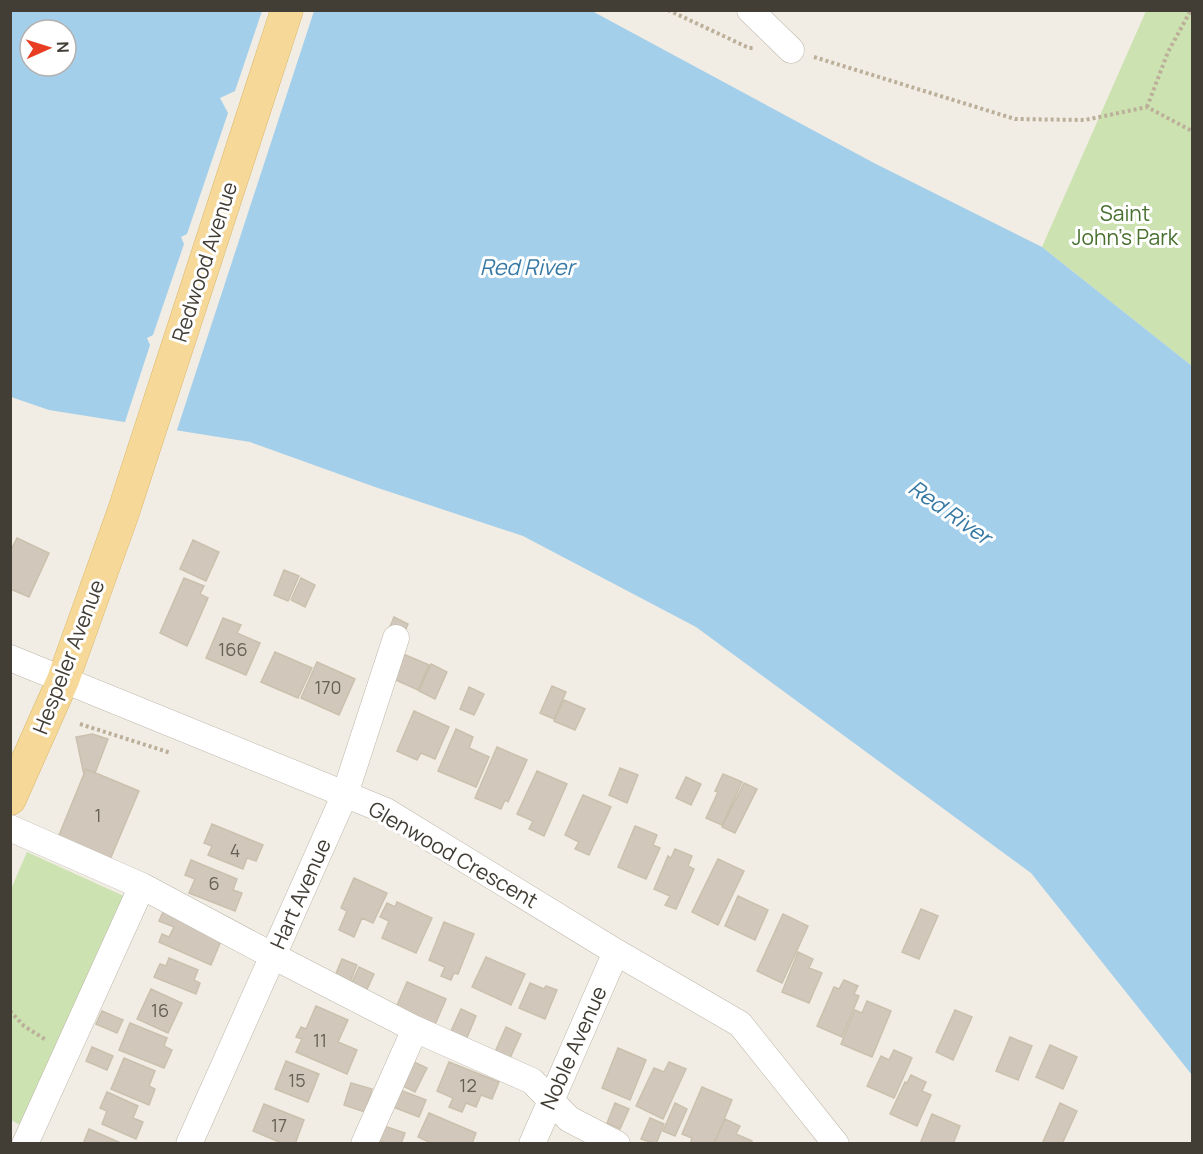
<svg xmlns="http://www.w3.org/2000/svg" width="1203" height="1154" font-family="Manrope,sans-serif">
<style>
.green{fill:#cce2b0}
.water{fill:#a4cfea;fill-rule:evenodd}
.pier{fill:#f1ede4}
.building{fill:#d1c8bb;stroke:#cbc0ae;stroke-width:1.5}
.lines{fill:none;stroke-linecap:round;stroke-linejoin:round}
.minor-casing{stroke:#beb7ab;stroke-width:27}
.major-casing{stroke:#dab669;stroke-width:33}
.path{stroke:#bcaf9a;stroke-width:4;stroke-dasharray:3 3;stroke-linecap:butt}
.minor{stroke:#fff;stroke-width:26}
.major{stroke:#f6d998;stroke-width:32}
.labels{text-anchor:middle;stroke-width:6;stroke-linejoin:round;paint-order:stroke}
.number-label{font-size:18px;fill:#666056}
.park-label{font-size:21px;fill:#476f2d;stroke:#fff}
.street-label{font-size:21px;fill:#423d35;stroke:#fff}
.water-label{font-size:22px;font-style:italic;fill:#3779a5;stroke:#fff}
</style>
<rect width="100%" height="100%" fill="#f1ede4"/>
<path class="green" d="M1146,11H1192V366L1042,247Z
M27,852L126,897L22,1126L11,1120V889Z"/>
<path class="water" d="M11,11H592L874,163L1042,247L1192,366V1075L1031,873L696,627L523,536L375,487L250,442L49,410L11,397ZM30,30H66V66H30Z"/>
<path class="pier" d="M262,11H314L176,433L124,425L150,345L147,338L153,335L184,244L181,237L187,234L228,113L220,98L235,91Z"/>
<path class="building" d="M17,538L49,553L29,597L10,589V552Z
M193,540L219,552L206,581L180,569Z
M284,570L299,576L288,601L274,595Z
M184,578L204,586L200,594L208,598L187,646L160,633Z
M301,578L315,585L305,607L291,600Z
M394,617L408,624L401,640L387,634Z
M223,618L241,625L237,633L260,643L246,675L206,658Z
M396,651L429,665L418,690L387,676Z
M275,652L312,668L298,698L261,682Z
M317,662L355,679L339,715L301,698Z
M431,664L447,672L435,699L419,691Z
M552,686L566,692L554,719L540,713Z
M469,687L484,694L474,715L460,709Z
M564,700L585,709L575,730L554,721Z
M414,711L449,727L435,759L421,753L417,760L397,751Z
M456,729L473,737L469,748L489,757L476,787L438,771Z
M92,734L108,739L95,773L86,769L84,775L76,737Z
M497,747L527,760L508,802L505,800L501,809L475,798Z
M620,768L638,775L627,803L609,795Z
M86,769L139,791L109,862L57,840Z
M537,771L567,784L544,836L529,829L533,821L517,814Z
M723,774L742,782L722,825L706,818L718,792L715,791Z
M686,777L701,784L691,805L676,798Z
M744,783L757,789L735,833L722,827Z
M583,795L611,807L589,855L575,849L579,842L565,835Z
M212,824L263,845L256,861L247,858L243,869L208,855L212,846L204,843Z
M635,826L657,835L653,845L660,848L646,879L618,867Z
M675,849L692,856L688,866L694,869L676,909L665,905L670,896L654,889L668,856L671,858Z
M718,859L744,871L718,925L692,912Z
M191,860L237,879L233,890L242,893L235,911L189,893L195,879L185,875Z
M354,878L387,893L373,923L362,918L354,937L339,930L347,911L341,908Z
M738,896L768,910L755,940L725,926Z
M397,902L432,918L416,953L382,938L389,921L380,917L387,903L395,907Z
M166,905L223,936L211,965L159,942L162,934L169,937L174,927L159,921Z
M921,909L938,916L919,959L902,952Z
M783,914L808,926L782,983L757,971Z
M444,922L474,934L458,974L454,973L451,980L441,976L445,967L429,960Z
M798,952L813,959L809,968L822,973L809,1003L782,992Z
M486,957L525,974L511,1005L472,987Z
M169,958L198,970L194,980L200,983L196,994L154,977L160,964L166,966Z
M342,959L357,965L347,990L332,983Z
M359,967L374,974L363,998L348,991Z
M844,980L858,986L854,994L859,996L842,1037L817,1026L834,987L839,989Z
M407,982L446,999L434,1027L395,1010Z
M530,983L544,989L546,986L557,990L545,1019L519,1008Z
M151,989L182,1003L168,1033L137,1019Z
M867,1001L891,1011L872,1057L841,1044L855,1010L862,1013Z
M316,1006L348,1020L338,1042L357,1050L347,1074L296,1052L302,1039L296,1037L301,1027L306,1029Z
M461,1009L476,1016L466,1040L450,1033Z
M955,1010L972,1017L953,1060L936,1052Z
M102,1011L123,1020L117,1033L96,1024Z
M130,1023L167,1038L164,1046L172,1050L164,1068L119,1050Z
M506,1027L521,1034L510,1058L495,1052Z
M1010,1037L1032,1046L1018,1080L996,1071Z
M1050,1045L1077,1057L1063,1089L1036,1077Z
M92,1047L113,1056L107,1070L86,1061Z
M618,1048L646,1060L630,1100L602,1088Z
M894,1050L912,1058L894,1098L867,1086L881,1056L889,1060Z
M124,1058L155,1071L149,1086L155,1089L149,1105L111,1089Z
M410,1060L427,1068L415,1092L399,1084Z
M286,1061L319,1074L308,1102L275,1089Z
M449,1062L499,1082L492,1099L481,1095L476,1107L466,1103L462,1112L449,1107L453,1098L437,1091Z
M669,1062L686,1069L663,1119L636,1106L654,1068L664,1072Z
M911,1075L926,1082L922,1091L931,1095L917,1126L890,1114L905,1082L907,1083Z
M351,1083L372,1089L365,1112L344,1105Z
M702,1087L732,1100L714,1144H690L692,1138L682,1134Z
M400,1090L426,1100L419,1117L393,1107Z
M107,1092L138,1106L133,1118L143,1122L136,1139L102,1124L107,1111L100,1108Z
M615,1103L629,1109L620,1129L607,1123Z
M675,1103L687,1109L675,1136L663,1131Z
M1060,1103L1077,1111L1062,1144H1042Z
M264,1104L304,1120L295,1144H284L253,1131Z
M429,1113L476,1133L472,1144H433L418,1137Z
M932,1114L960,1126L953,1144H920Z
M650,1118L664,1124L656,1144L641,1139Z
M725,1119L740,1126L736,1134L752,1141L751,1144H714Z
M381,1125L405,1133L401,1144H387L376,1139Z
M89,1129L123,1144H83Z"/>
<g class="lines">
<g class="minor-casing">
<path id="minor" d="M750,10L791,50
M10,658L386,811L616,952L740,1024L836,1144
M10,828L142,886L273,956L415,1029L532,1081L569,1119L617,1144
M25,1144L142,886
M189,1144L345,794L396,638
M364,1144L415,1029
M532,1144L616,952"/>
</g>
<g class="major-casing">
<path id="major" d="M10,799L63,680L123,513L287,10"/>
</g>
<path class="path" d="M668,10L749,48H753
M814,57L1015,119L1085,120L1147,107L1192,131
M1147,107L1168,52L1191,10
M80,724L171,753
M10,1011L24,1026L46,1040"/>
<use href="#minor" class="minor"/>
<use href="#major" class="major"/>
</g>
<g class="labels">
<g class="number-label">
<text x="233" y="656">166</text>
<text x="328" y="694">170</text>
<text x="98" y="822">1</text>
<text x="235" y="857">4</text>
<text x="214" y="890">6</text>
<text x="160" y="1017">16</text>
<text x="320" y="1047">11</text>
<text x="297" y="1087">15</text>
<text x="468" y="1092">12</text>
<text x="279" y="1132">17</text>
</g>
<g class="park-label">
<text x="1125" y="221">Saint<tspan x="1125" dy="24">John's Park</tspan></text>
</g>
<g class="street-label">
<text transform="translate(205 262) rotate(-72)" y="7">Redwood Avenue</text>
<text transform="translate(69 657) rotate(-69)" y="7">Hespeler Avenue</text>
<text transform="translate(453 855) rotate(30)" y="7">Glenwood Crescent</text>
<text transform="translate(301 894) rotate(-66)" y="7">Hart Avenue</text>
<text transform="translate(574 1048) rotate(-66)" y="7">Noble Avenue</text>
</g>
<g class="water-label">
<text x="527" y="275">Red River</text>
<text transform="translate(950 512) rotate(35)" y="8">Red River</text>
</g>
</g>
<rect width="1203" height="1154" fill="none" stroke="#423d35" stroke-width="24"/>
<g transform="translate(48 48) rotate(87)"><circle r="28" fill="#ffffff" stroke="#b3b1ae" stroke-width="1.5"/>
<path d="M0-4.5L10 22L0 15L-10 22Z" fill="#e93d23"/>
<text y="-9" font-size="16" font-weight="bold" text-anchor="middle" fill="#423d35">N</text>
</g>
</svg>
